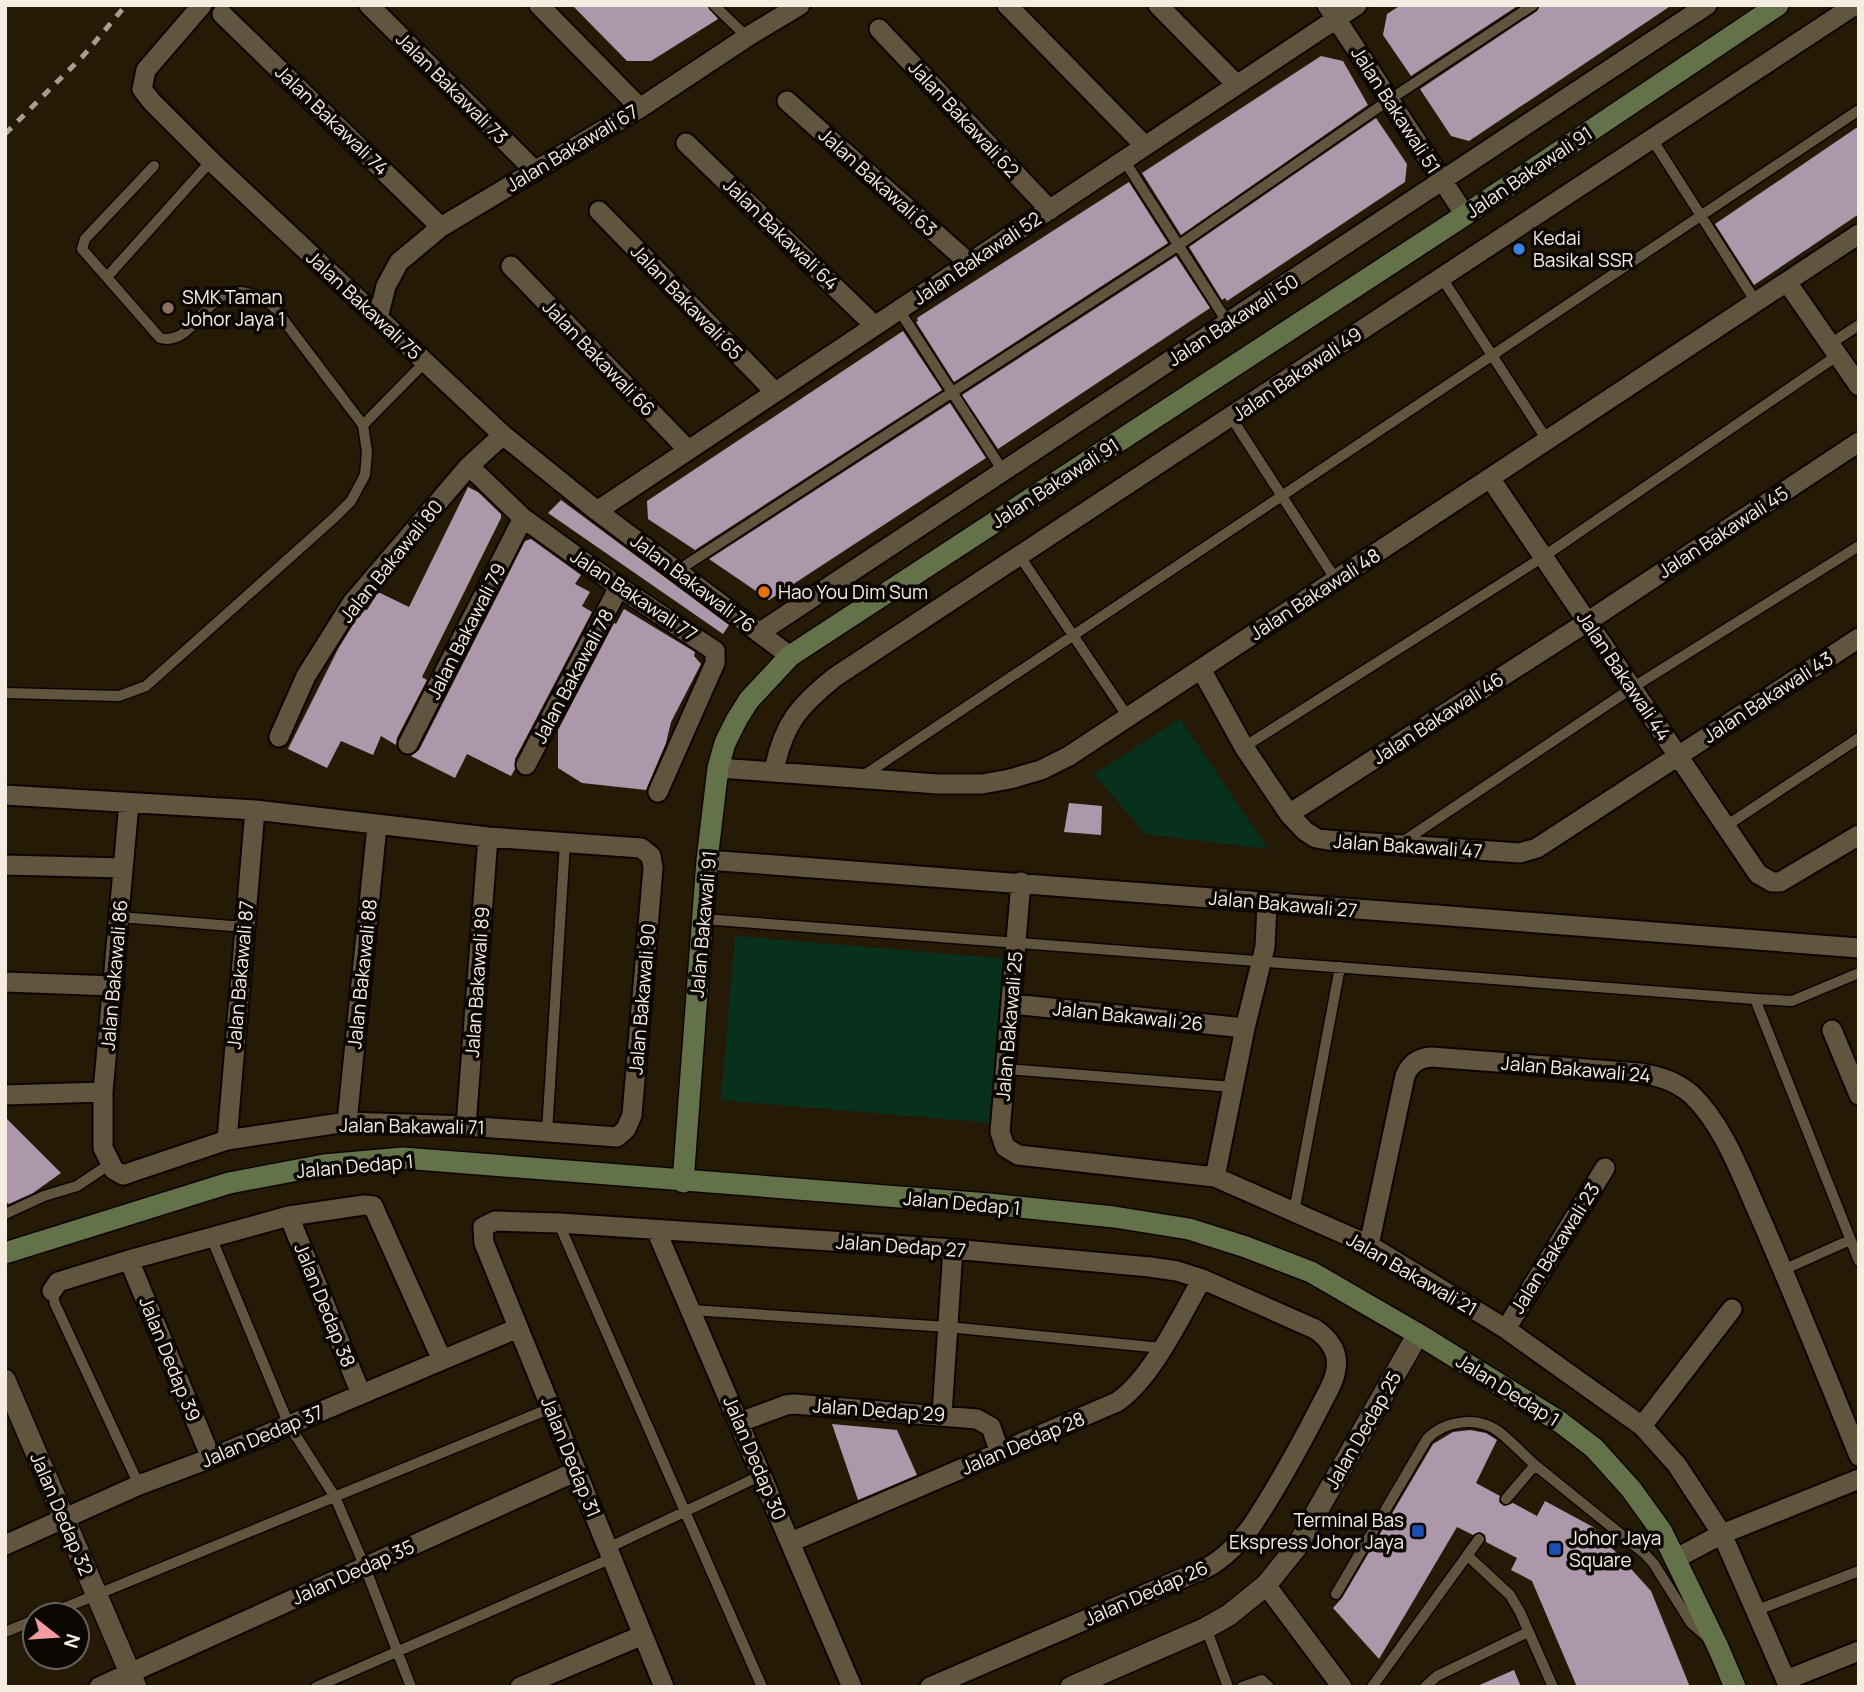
<svg xmlns="http://www.w3.org/2000/svg" width="1864" height="1692" font-family="Manrope,sans-serif">
<style>
.green{fill:#08311d}
.building{fill:#ac97ab}
.lines{fill:none;stroke-linecap:round;stroke-linejoin:round}
.service-casing{stroke:#0e0500;stroke-width:13}
.minor-casing{stroke:#0e0500;stroke-width:23}
.tertiary-casing{stroke:#0e0500;stroke-width:24}
.secondary-casing{stroke:#0e0500;stroke-width:24}
.service{stroke:#62553f;stroke-width:10}
.minor{stroke:#62553f;stroke-width:19}
.tertiary{stroke:#62553f;stroke-width:21}
.secondary{stroke:#637248;stroke-width:21}
.rail{stroke:#a79e8f;stroke-width:5;stroke-dasharray:9 9;stroke-linecap:butt}
.shop-dot{fill:#3f7fe0;stroke:#0a0601;stroke-width:2.5}
.education-dot{fill:#8d6e63;stroke:#0a0601;stroke-width:2.5}
.food-dot{fill:#e8710a;stroke:#0a0601;stroke-width:2.5}
.transit-dot{fill:#1a4fb4;stroke:#0a0601;stroke-width:2.5}
.labels{text-anchor:middle;stroke-width:7;stroke-linejoin:round;paint-order:stroke}
.street-label{font-size:19px;fill:#f5ede1;stroke:#0a0601}
.poi-label{font-size:19px;fill:#f5ede1;stroke:#0a0601;text-anchor:start}
</style>
<rect width="100%" height="100%" fill="#251a06"/>
<path class="green" d="M1180,719L1268,849L1145,834L1094,774Z
M735,936L1007,959L992,1123L721,1100Z"/>
<path class="building" d="M572,5H707L718,19L651,61H627Z
M1401,5H1519L1411,76L1383,35L1387,14Z
M1540,5H1672L1469,141L1451,136L1420,89L1537,11Z
M1321,56L1343,61L1368,105L1181,235L1142,173Z
M1376,118L1407,164L1405,182L1227,301L1225,298L1222,300L1189,247Z
M1859,126V214L1754,285L1715,224Z
M1129,182L1168,243L954,382L916,322L918,321L917,318Z
M1176,256L1210,308L998,449L962,395Z
M903,331L942,390L695,550L648,519L647,501Z
M950,403L986,458L769,600L709,559Z
M468,487L478,492L501,514V518L422,677L427,680L397,738L396,745L381,736L373,755L341,741L327,768L288,749L338,649L362,610H367L378,592L409,607Z
M561,500L729,625L723,634L548,513Z
M531,539L581,575L575,584L590,592L582,606L592,612L515,759V769L511,776L467,754L455,778L411,756L419,750L525,541Z
M624,609L695,652L694,656L701,664L671,722L666,743L646,790L582,783L558,768V730L614,623L616,624Z
M1069,803L1102,806L1101,835L1064,832Z
M5,1117L61,1173L33,1193L9,1204L5,1201Z
M832,1424L897,1430L917,1475L858,1500Z
M1470,1430L1486,1433L1497,1440L1476,1483L1500,1496L1499,1502L1504,1506L1513,1503L1537,1516L1545,1501L1593,1527L1651,1591L1690,1687H1577L1532,1581L1511,1570L1517,1558L1486,1542L1485,1535L1480,1532L1473,1535L1457,1527L1379,1659L1333,1608L1342,1598L1433,1444L1453,1432Z
M1514,1670L1521,1687H1475Z"/>
<g class="lines">
<g class="service-casing">
<path id="service" d="M714,5L747,37
M1652,139L1756,302
M1124,160L1228,323
M107,277L211,161
M1442,278L1547,440
M899,310L1003,471
M1830,344L1859,325
M1231,417L1336,580
M363,425L425,362
M1019,555L1128,717
M677,571L1179,245L1389,100L1533,5
M5,693L119,696L146,686L335,517L351,501L365,475L367,452L363,425L273,306C207,258 203,349 160,338L82,249L85,239L154,166
M1244,747L1543,557L1838,355
M863,776L1859,110
M1726,826L1859,738
M1401,843L1632,688L1859,546
M120,917L244,927
M703,919L1755,999
M1859,973L1792,1001L1755,999L1859,1261
M1006,1069L1233,1087
M547,1132L565,843
M1294,1212L1340,967
M5,1214L44,1196L77,1186L110,1164
M559,1224L762,1687
M211,1237L289,1425L335,1497L365,1567L411,1687
M1783,1270L1850,1240
M52,1291L55,1304L139,1485
M691,1310L948,1327L1162,1348
M1506,1499L1535,1465L1644,1553L1654,1564L1691,1623L1707,1637
M608,1548L762,1475
M1468,1556L1510,1595L1520,1612L1553,1687
M1336,1594L1427,1439C1444,1421 1476,1416 1498,1431C1511,1441 1523,1454 1535,1465
M1755,1611L1859,1571
M47,1615L551,1408
M1206,1628L1228,1687
M5,1632L35,1620
M316,1687L612,1558
M1242,1687L1262,1680L1269,1687
M1372,1687L1479,1539
M1425,1687L1437,1676L1528,1632"/>
</g>
<g class="minor-casing">
<path id="minor" d="M202,5L146,70L142,89L152,102L211,161L503,435L597,511L790,656
M369,5L535,171
M539,5L640,108
M1007,5L1145,146
M1158,5L1237,85
M1327,5L1465,215
M222,14L441,227
M879,29L1050,210
M787,101L969,263
M686,143L875,326
M599,211L775,392
M511,266L688,450
M1787,282L1859,386
M378,318L386,286L399,262L441,227L640,108L747,37L800,5
M469,466L523,518L619,587L715,651V663L658,792
M1490,478L1758,874L1772,882H1780L1859,835
M597,511L1357,5
M759,633L1707,5
M1201,669L1244,747L1289,814L1305,831L1316,838L1328,840L1520,853L1537,848L1859,638
M279,737L306,676L352,603L469,466L503,435
M408,744L523,518
M526,765L619,587
M718,768L938,784H982L1010,779L1041,770L1069,756L1859,234
M774,771C783,724 799,706 835,677L1855,5
M5,795L255,810L488,837L641,848L651,856L653,868L632,1115L626,1129L617,1137L466,1126L347,1122L227,1140L123,1175L114,1170L103,1148V1092L129,803
M1289,814L1587,622L1859,442
M707,860C1091,886 1475,919 1859,948
M5,865L123,868
M1021,882L1000,1132L1005,1147L1018,1155L1215,1177L1369,1245L1506,1329L1642,1426L1677,1465L1722,1534L1789,1687
M5,982L114,986
M1012,1004L1245,1028
M1832,1030L1859,1095
M5,1095L103,1092
M347,1122L377,826
M466,1126L488,837
M227,1140L255,810
M1215,1177L1245,1028L1265,947L1267,904
M289,1216L361,1394
M656,1230L852,1687
M1369,1245L1405,1076C1410,1064 1418,1058 1431,1057L1639,1073C1659,1076 1676,1081 1692,1095C1723,1125 1740,1172 1757,1210C1793,1292 1826,1374 1859,1456
M129,1260L211,1458
M52,1291L58,1282L129,1260L289,1216L364,1205L373,1206L442,1360
M1506,1329L1605,1168
M942,1414L953,1249
M740,1422L786,1405L794,1404L977,1419L991,1427L1000,1453
M1642,1426L1732,1309
M791,1542L1117,1402C1152,1378 1181,1316 1202,1279
M5,1545L139,1485L211,1458L518,1328
M1675,1559L1722,1534L1859,1479
M1266,1585L1342,1687
M1786,1680L1859,1651
M99,1687L577,1471
M520,1687L643,1635
M664,1687L484,1243L483,1227L495,1221L559,1223L953,1249L1150,1267L1177,1271L1202,1279L1315,1329C1328,1338 1339,1351 1336,1369C1335,1381 1327,1393 1322,1403C1301,1444 1278,1486 1253,1524C1242,1540 1223,1560 1206,1568L930,1687"/>
</g>
<g class="tertiary-casing">
<path id="tertiary" d="M5,1380L136,1687
M1071,1687L1206,1628L1229,1615L1266,1585L1296,1548L1418,1334"/>
</g>
<g class="secondary-casing">
<path id="secondary" d="M683,1182L707,860L718,768L725,743L737,719L749,700L790,656L1465,215L1778,5
M5,1253L229,1183L324,1165L403,1158L989,1204L1114,1217L1189,1229L1246,1247L1311,1272L1418,1334L1560,1422L1594,1448L1631,1489L1662,1532L1718,1647L1735,1687"/>
</g>
<use href="#service" class="service"/>
<use href="#minor" class="minor"/>
<use href="#tertiary" class="tertiary"/>
<use href="#secondary" class="secondary"/>
<path class="rail" d="M5,134L84,55L126,5"/>
</g>
<circle class="shop-dot" cx="1519" cy="249" r="7"/>
<circle class="education-dot" cx="168" cy="308" r="7"/>
<circle class="food-dot" cx="764" cy="592" r="7"/>
<g class="transit-dot">
<rect x="1411" y="1524" width="14" height="14" rx="3.5"/>
<rect x="1548" y="1542" width="14" height="14" rx="3.5"/>
</g>
<g class="labels">
<g class="street-label">
<text transform="translate(452 88) rotate(45)" y="7">Jalan Bakawali 73</text>
<text transform="translate(1396 110) rotate(57)" y="7">Jalan Bakawali 51</text>
<text transform="translate(964 119) rotate(47)" y="7">Jalan Bakawali 62</text>
<text transform="translate(332 120) rotate(44)" y="7">Jalan Bakawali 74</text>
<text transform="translate(572 148) rotate(-31)" y="7">Jalan Bakawali 67</text>
<text transform="translate(1529 172) rotate(-34)" y="7">Jalan Bakawali 91</text>
<text transform="translate(878 182) rotate(42)" y="7">Jalan Bakawali 63</text>
<text transform="translate(781 234) rotate(44)" y="7">Jalan Bakawali 64</text>
<text transform="translate(977 258) rotate(-34)" y="7">Jalan Bakawali 52</text>
<text transform="translate(687 302) rotate(46)" y="7">Jalan Bakawali 65</text>
<text transform="translate(364 305) rotate(43)" y="7">Jalan Bakawali 75</text>
<text transform="translate(1233 320) rotate(-33)" y="7">Jalan Bakawali 50</text>
<text transform="translate(599 358) rotate(46)" y="7">Jalan Bakawali 66</text>
<text transform="translate(1297 374) rotate(-34)" y="7">Jalan Bakawali 49</text>
<text transform="translate(1055 483) rotate(-33)" y="7">Jalan Bakawali 91</text>
<text transform="translate(1723 532) rotate(-33)" y="7">Jalan Bakawali 45</text>
<text transform="translate(391 561) rotate(-51)" y="7">Jalan Bakawali 80</text>
<text transform="translate(693 583) rotate(37)" y="7">Jalan Bakawali 76</text>
<text transform="translate(1315 594) rotate(-33)" y="7">Jalan Bakawali 48</text>
<text transform="translate(634 595) rotate(34)" y="7">Jalan Bakawali 77</text>
<text transform="translate(466 631) rotate(-63)" y="7">Jalan Bakawali 79</text>
<text transform="translate(573 676) rotate(-62)" y="7">Jalan Bakawali 78</text>
<text transform="translate(1624 676) rotate(56)" y="7">Jalan Bakawali 44</text>
<text transform="translate(1768 697) rotate(-33)" y="7">Jalan Bakawali 43</text>
<text transform="translate(1438 718) rotate(-33)" y="7">Jalan Bakawali 46</text>
<text transform="translate(1408 846) rotate(4)" y="7">Jalan Bakawali 47</text>
<text transform="translate(1283 904) rotate(5)" y="7">Jalan Bakawali 27</text>
<text transform="translate(703 924) rotate(-85)" y="7">Jalan Bakawali 91</text>
<text transform="translate(362 974) rotate(-84)" y="7">Jalan Bakawali 88</text>
<text transform="translate(114 975) rotate(-85)" y="7">Jalan Bakawali 86</text>
<text transform="translate(240 975) rotate(-85)" y="7">Jalan Bakawali 87</text>
<text transform="translate(477 982) rotate(-86)" y="7">Jalan Bakawali 89</text>
<text transform="translate(642 999) rotate(-85)" y="7">Jalan Bakawali 90</text>
<text transform="translate(1128 1016) rotate(6)" y="7">Jalan Bakawali 26</text>
<text transform="translate(1009 1026) rotate(-85)" y="7">Jalan Bakawali 25</text>
<text transform="translate(1576 1069) rotate(5)" y="7">Jalan Bakawali 24</text>
<text transform="translate(412 1126) rotate(1)" y="7">Jalan Bakawali 71</text>
<text transform="translate(355 1166) rotate(-5)" y="7">Jalan Dedap 1</text>
<text transform="translate(962 1203) rotate(5)" y="7">Jalan Dedap 1</text>
<text transform="translate(901 1246) rotate(4)" y="7">Jalan Dedap 27</text>
<text transform="translate(1555 1248) rotate(-58)" y="7">Jalan Bakawali 23</text>
<text transform="translate(1412 1274) rotate(30)" y="7">Jalan Bakawali 21</text>
<text transform="translate(325 1305) rotate(68)" y="7">Jalan Dedap 38</text>
<text transform="translate(170 1359) rotate(68)" y="7">Jalan Dedap 39</text>
<text transform="translate(1508 1390) rotate(32)" y="7">Jalan Dedap 1</text>
<text transform="translate(879 1410) rotate(4)" y="7">Jalan Dedap 29</text>
<text transform="translate(1363 1430) rotate(-60)" y="7">Jalan Dedap 25</text>
<text transform="translate(262 1436) rotate(-23)" y="7">Jalan Dedap 37</text>
<text transform="translate(1023 1443) rotate(-23)" y="7">Jalan Dedap 28</text>
<text transform="translate(571 1457) rotate(68)" y="7">Jalan Dedap 31</text>
<text transform="translate(755 1458) rotate(67)" y="7">Jalan Dedap 30</text>
<text transform="translate(62 1514) rotate(67)" y="7">Jalan Dedap 32</text>
<text transform="translate(353 1572) rotate(-24)" y="7">Jalan Dedap 35</text>
<text transform="translate(1146 1593) rotate(-24)" y="7">Jalan Dedap 26</text>
</g>
<g class="poi-label">
<text x="1533" y="245">Kedai<tspan x="1533" dy="22">Basikal SSR</tspan></text>
<text x="182" y="304">SMK Taman<tspan x="182" dy="22">Johor Jaya 1</tspan></text>
<text x="778" y="599">Hao You Dim Sum</text>
<text x="1404" y="1527" text-anchor="end">Terminal Bas<tspan x="1404" dy="22">Ekspress Johor Jaya</tspan></text>
<text x="1569" y="1545">Johor Jaya<tspan x="1569" dy="22">Square</tspan></text>
</g>
</g>
<rect width="1864" height="1692" fill="none" stroke="#f5ede1" stroke-width="14"/>
<g transform="translate(56 1636) rotate(107)"><circle r="33" fill="#0a0601" stroke="#68625b" stroke-width="2"/>
<path d="M0-5L12 26L0 18L-12 26Z" fill="#f49b9f"/>
<text y="-10" font-size="19" font-weight="bold" text-anchor="middle" fill="#f5ede1">N</text>
</g>
</svg>
